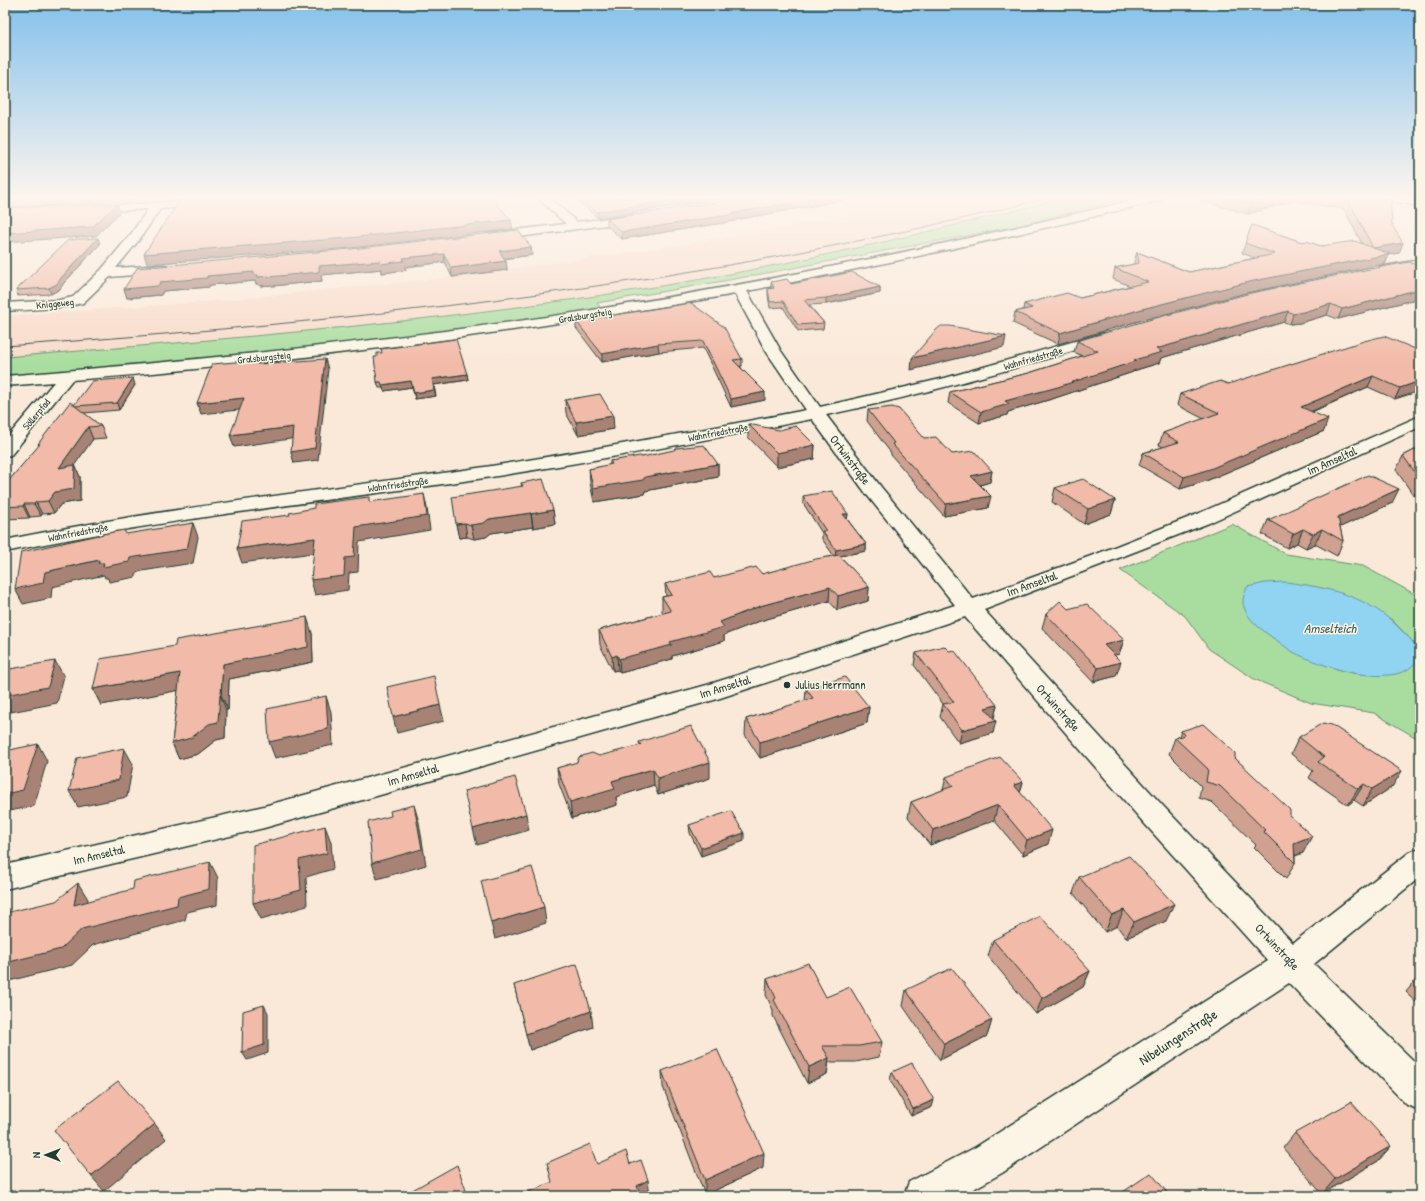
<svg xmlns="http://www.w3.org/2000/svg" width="1425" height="1201" font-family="'Patrick Hand',sans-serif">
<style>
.built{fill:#f8dbca}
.green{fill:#a9dd9f;stroke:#648d6a;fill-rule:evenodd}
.water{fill:#90d4f2;stroke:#6398a6}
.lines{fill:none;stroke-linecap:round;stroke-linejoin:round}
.minor-casing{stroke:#1f3d34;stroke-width:3}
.minor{fill:#fcf5e5;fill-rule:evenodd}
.tram{stroke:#1f3d34;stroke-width:1}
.wall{fill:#d0a090;stroke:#1f3d34}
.shaded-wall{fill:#a98276;stroke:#1f3d34}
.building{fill:#f2baa8;stroke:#1f3d34}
.poi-dot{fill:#1f3d34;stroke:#fcf5e5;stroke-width:1.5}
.labels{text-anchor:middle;stroke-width:3;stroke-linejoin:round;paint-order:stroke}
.far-street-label{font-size:10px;fill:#1f3d34;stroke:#fcf5e5}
.street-label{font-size:12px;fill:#1f3d34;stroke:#fcf5e5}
.poi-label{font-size:12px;fill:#1f3d34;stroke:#fcf5e5;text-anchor:start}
.water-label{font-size:13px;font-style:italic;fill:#365b5a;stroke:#fcf5e5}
.near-street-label{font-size:14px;fill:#1f3d34;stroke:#fcf5e5}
</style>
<rect width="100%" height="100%" fill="#fae9d9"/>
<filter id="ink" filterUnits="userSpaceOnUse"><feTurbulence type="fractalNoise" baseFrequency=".025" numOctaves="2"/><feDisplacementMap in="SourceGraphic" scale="8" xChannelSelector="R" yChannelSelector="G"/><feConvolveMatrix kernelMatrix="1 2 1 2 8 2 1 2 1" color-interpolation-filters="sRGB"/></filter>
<g filter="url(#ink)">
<path class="built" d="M927,198H1132L1018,226L724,281L597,303L5,370V316L218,301L452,277L695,243L801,225Z"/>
<path class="green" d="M1064,198H1127L1018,226L724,281L597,303L602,310L385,341L5,378V357C232,339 460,320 685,282C813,260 939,230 1064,198Z
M1232,524L1286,554L1363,566L1420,597V740L1374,713L1311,703L1254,679L1209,649L1185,616L1120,570ZM1244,607L1391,619L1414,643L1419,658C1406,663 1386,672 1373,674C1342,679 1275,644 1254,622C1250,618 1247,612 1244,607Z"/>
<path class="water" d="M1285,582C1328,587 1371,597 1401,630C1405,634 1411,639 1414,644C1416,648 1418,654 1419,658C1415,664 1410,669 1403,672C1372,683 1321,666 1293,652C1286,648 1280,642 1273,638C1262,630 1248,620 1244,607C1241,600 1245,593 1247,587L1265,583Z"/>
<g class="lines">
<g class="minor-casing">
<path id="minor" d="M538,198H550L577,222L635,215L639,216L641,218L639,220L635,221L491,241L487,240L485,237L487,234L491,233L566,224Z
M1143,198H1162L1161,200C1024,234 886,264 747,291L781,351L820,407L945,378L1100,334L1105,333L1110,334L1112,337L1110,340C1016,368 922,395 826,415L881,487L973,599L1099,553L1195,515L1420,416V427L1209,523L984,610L1164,807L1293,943L1410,852L1420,848V877L1314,964L1420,1067V1110L1407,1105L1289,983L1002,1173L961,1196H904L909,1182L976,1147L1268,961L1144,823L965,617L714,700L264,828L5,889V865L264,806L707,685L955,605L867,495L812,419C696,442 580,464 464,481C310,503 157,520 5,552V540C157,509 311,492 464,470C579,453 692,432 806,410L766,351L735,294C663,307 591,318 519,329C371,351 221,368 72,380L11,455L5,456V440L54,382L5,386V376C199,360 394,341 586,311C774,281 959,242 1143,198Z
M1385,198L1420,200V206L1390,201Z
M206,200L211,203L210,205L160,209L139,240L116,268L164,265L168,266L170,269L168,272L110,277L83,303C57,309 31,310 5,311V303L59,300L73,297L101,270L131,234L148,209L89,212L85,211L83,209L85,207Z
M1420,260V268L1385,274L1380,273L1379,270L1380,267L1385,266Z"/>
</g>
<use href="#minor" class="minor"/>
<path class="tram" d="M5,346C355,322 707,284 1048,198"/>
</g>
<path class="wall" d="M5,198H136L132,201L5,208Z
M574,198H725L598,218Z
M743,198H854L735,220V221L622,239L607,226V219Z
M1203,198H1390L1392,225L1399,253L1389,255L1385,264L1246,293L1139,321L1058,344L1013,323L1015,312L1023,310L1024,304L1080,298L1130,286L1113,279L1115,268L1134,264V262L1137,252L1189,272L1255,258L1242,253L1252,225L1302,242L1321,246L1362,244L1344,209L1293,201L1248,214L1202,201Z
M100,244L63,284L60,289L51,294L18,296L16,290Z
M531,247L532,255L504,259L506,261L507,270L452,277L445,262L405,267L406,270L382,273V269L321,275L322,281L272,286L271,285L260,286L259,284H256L255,281L210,285L209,287L163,291L161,295L127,298L137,268Z
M1420,267V298L1338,319L1327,315L1300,323L1290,324L1284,322L1161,358L1159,363L1133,371V372L1055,398L1008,412L1007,415L979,423L948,403L950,392L1029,373L1082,356L1074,352L1077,341Z
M771,282L791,284L880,287V293L826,304L809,305L824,323L823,329L798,331L783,307L770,308L768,295V289L771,288Z
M691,303L742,359V366H740L765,400L731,407L703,348L659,352L602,362L576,328V321Z
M1420,351L1395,399L1368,387L1312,412L1324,431L1206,481L1180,489L1139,465L1143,453L1163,447L1159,445L1163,433L1204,419L1177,405L1180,394L1228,384Z
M467,374L468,380L434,385L436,396L415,399L412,387L384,391L383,388H379L377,382Z
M135,385L119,410L84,413L101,426L106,438L93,439L74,465H75L80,477V501L61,504L54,513L42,514L41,516L30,517L29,518L5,519V485L39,446L38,444L74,405Z
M565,400L614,429L578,435L566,413Z
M868,410L924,438L952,454L992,471L990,482L980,485L988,508L944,516L891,455V453L867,421Z
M748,424L815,445L814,459L777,467L748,437Z
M1420,447V493L1414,496L1396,470L1403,456Z
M642,457L718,464V477L645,491L644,494L594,502L590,483L589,469L610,465V461Z
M521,483L553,510L555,524L533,528V527L491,533L486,537L474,539L467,537L459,538L456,524L522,487Z
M1055,488L1115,500L1111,514L1084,524L1052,502Z
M803,496L848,514L847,519L866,544V551L840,556L869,587L868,601L837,610L829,601L760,621L724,635V641L672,656V659L620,673L618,670L613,671L600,645L599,630L663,613L662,612V597L666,596L665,584L714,578L762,574L834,556L822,539V533L803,503Z
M1392,503L1340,527L1343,541L1337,556L1315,544L1306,548L1297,543L1287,548L1262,534L1268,520Z
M1068,609L1124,640L1119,654L1114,655L1116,676L1093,682L1042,628L1046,614Z
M312,633L313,662L229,679L228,710H226L225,738L216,740L198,754L179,759L172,743L178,690L101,705L93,689Z
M916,653L997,705L994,718L993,733L959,743L940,717L943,704L914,665Z
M806,689L869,707L867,723L760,758L745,735L746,719L805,701Z
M1181,731L1235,758L1290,816L1303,853L1295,856V863L1286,879L1254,847L1256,845L1212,802L1199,798L1201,786L1169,754L1175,738L1179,736Z
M1299,737L1392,787L1363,806L1354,800L1348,805L1309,778L1313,771L1291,754Z
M639,742L710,778L658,795L654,785L616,797L617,805L572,818L559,784L557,768L640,746Z
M946,777L1023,782L1020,792L1048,844L1023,855L994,820L930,845L908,817L911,802L943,790Z
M689,825L744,841L701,856L690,833Z
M1079,877L1166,921L1126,938L1117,926L1105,932L1073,893Z
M993,940L1090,971L1083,987L1036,1014L988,956Z
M1420,975V1005L1406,992L1419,976Z
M767,979L826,997L882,1042L879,1057L856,1062H829L827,1074L807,1083L773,1016V1010L766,995Z
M514,985L593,1027L530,1050Z
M906,990L992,1020L987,1036L940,1060L903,1006Z
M662,1071L763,1168L705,1195L663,1087Z
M892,1072L932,1107L911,1116L890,1080Z
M1295,1133L1391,1146L1378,1161L1322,1194L1283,1148Z"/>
<path class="shaded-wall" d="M131,198H136L132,201Z
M684,198H725L598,218L597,212Z
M818,198H854L735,220V221L622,239V232L734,213Z
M1273,198H1294L1293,201L1248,214L1251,204Z
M117,204L120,212L96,236L5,242V233Z
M511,220L513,229L351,248L147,264L144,254Z
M98,238L100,244L63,284L60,289L51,294L49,288L61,278Z
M1403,243L1399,253L1389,255L1385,264L1246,293L1139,321L1058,344L1060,333L1142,309L1373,248Z
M531,247L532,255L500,259L499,251Z
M444,254L445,262L405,267L406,270L382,273V269L321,275L322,281L272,286L271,285L260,286L259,284H256L255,281L210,285L209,287L163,291L161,295L127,298L124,289L160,282L207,276L403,258Z
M506,261L507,270L452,277L451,268Z
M880,287V293L826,304V298Z
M1420,289V298L1338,319L1342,309Z
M1331,304L1327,315L1300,323L1290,324L1293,314Z
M1288,311L1284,322L1161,358L1159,363L1133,371V372L1055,398L1008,412L1007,415L979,423L981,412L1005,401L1134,360L1156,349Z
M1006,336L1004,347L911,370L912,358Z
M658,344L659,352L602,362V354Z
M325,359L328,369L318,460L294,463L291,452Z
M467,374L468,380L433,385L432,379Z
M1373,376L1368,387L1296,418L1301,407Z
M133,378L135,385L119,410L117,403Z
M411,381L412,387L384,391L382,385Z
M1420,381V391L1395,399L1400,388Z
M434,390L436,396L415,399L414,393Z
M5,392L7,397L5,400Z
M765,392V400L731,407V399Z
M244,398L248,409L201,414L197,403Z
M613,416L614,429L578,435L576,422Z
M1328,419L1324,431L1206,481L1180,489L1184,477Z
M88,427L93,439L64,480L59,468Z
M293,427L297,438L234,447L230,435Z
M815,445L814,459L777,467V453Z
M718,464V477L645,491L644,494L594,502L593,488L645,477Z
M75,465L80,477V501L61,504L54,513L48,501Z
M992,471L990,482L969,488L971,476Z
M1420,485V493L1414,496Z
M1399,489L1392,503L1332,531L1338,517Z
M424,494L427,508L430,530L359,542L358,572L349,573L348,590L315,595L311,580L345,558L356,527Z
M991,496L988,508L944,516L946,504Z
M1115,500L1111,514L1084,524L1088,509Z
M36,502L42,514L41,516L34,504Z
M24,504L30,517L29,518L23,506Z
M553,510L555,524L533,528L531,514Z
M531,513L533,527L491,533L486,537L474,539L471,525L489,519Z
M843,514H848L847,521Z
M193,523L198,537L193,563L142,571L136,573V577L109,582L108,578H105L104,575L52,587L51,598L23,604L15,589L45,572L99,560Z
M465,523L467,537L459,538L456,524Z
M1303,529L1297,543L1287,548L1293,534Z
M1322,529L1315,544L1306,548L1313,534Z
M315,538L319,552L242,563L237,549Z
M866,544V551L835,557L836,550Z
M830,587L829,601L760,621L724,635V641L672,656V659L620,673L619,659L670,642L760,606Z
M869,587L868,601L837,610L838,596Z
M307,617L312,633L313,662L229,679L228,710L221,695L223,664Z
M1124,640L1119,654L1099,659L1104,645Z
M617,655L618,670L613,671L612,657Z
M55,661L64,676L57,703L11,712L5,702V695Z
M1121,662L1116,676L1093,682L1098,668Z
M180,673L186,689L101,705L93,689Z
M220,695L226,710L225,738L216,740L198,754L179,759L172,743Z
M326,696L331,712L333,745L275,758L269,742Z
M440,705L444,721L397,733L393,717Z
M997,705L994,718L982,720L985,708Z
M869,707L867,723L760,758V742Z
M996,721L993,733L959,743L962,730Z
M38,744L47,761L34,806L5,812V794Z
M124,748L133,764L127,797L78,807L69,791Z
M710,762V778L658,795V778Z
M653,769L654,785L616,797L617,805L572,818L570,802L612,781Z
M1402,771L1392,787L1363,806L1372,789Z
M1023,782L1019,797L1014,785Z
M1364,784L1354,800L1348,805L1358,789Z
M414,805L419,822L426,865L377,879L372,863Z
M998,805L994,820L930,845L933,830Z
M526,814L529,830L477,845L473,829Z
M325,826L331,842L333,869L306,877L307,906L261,919L253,903L299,860Z
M1052,830L1048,844L1023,855L1027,840Z
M744,833V841L701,856V848Z
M1312,836L1303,853L1290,857L1294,843Z
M210,862L218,878L217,905L187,912L185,920L93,945L72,965L5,982V963L82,929L178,897Z
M78,883L88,899L84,920L74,905Z
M1174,904L1166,921L1126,938L1134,922Z
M544,907L546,923L495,939L491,923Z
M1124,910L1117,926L1105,932L1112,915Z
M1090,971L1083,987L1036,1014L1042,998Z
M264,1005L268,1013V1053L247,1060L242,1052Z
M591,1011L593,1027L530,1050L526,1034Z
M992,1020L987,1036L940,1060L944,1044Z
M829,1058L827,1074L807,1083L809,1067Z
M934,1100L932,1107L911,1116L913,1109Z
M5,1106L9,1112L5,1115Z
M155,1124L166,1139L104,1191L91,1176Z
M1391,1146L1378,1161L1322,1194L1335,1179Z
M764,1153L763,1168L705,1195V1180Z
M648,1180L650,1195L646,1196H638L637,1186Z"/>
<path class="building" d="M213,198H492L511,220L349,238L144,254L180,200Z
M581,198H684L597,212Z
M743,198H818L734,213L735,214L622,232L607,219Z
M1228,198H1273L1251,204Z
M1340,198H1390L1392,225L1403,243L1373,248L1390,254L1249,282L1142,309L1060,333L1015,312L1032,308L1024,304L1067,293L1080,298L1148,282L1115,268L1139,263L1137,252L1189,272L1275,254L1245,243L1252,225L1302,242L1306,241L1321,246L1355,241L1373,248L1348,199Z
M117,204L92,227L5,233V208Z
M518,230L531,247L499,251L506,261L451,268L444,254L403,258L404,261L381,264L380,261L319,266V272L269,277V276L257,277L258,275H254V272L207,276V278L160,282L158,286L124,289L137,268L351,249Z
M98,238L61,278L57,284L49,288L16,290L68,240Z
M1409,262L1420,267V289L1342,309L1331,304L1303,312L1293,314L1288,311L1156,349L1162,352L1134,360L1136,361L1058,387L1005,401L1009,404L981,412L950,392L1029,373L1098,351L1077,341L1152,319L1251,293L1354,272Z
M852,272L880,287L826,298L804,300L824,323L798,325L783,301L770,302L768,289L774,288L771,282L787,279L791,284Z
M691,303L724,327L742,359L733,360L765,392L731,399L703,341L658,344L602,354L576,321Z
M941,326H950L1006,336L912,358L936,330Z
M1384,336L1420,351V381L1400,388L1373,376L1301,407L1328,419L1210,469L1184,477L1143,453L1179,442L1163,433L1219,413L1180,394L1220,381L1228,384L1364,341Z
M456,339L467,374L432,379L434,390L414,393L411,381L382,385L381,382H377L374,357H377V353H382L381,349Z
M325,359L315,448L291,452L293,427L230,435L244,398L197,403L212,364L258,360L257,364Z
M133,378L117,403L75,406L74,405L92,381Z
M600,394L613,416L576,422L565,400Z
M70,402L101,426L88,427L59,468L75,465L74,489L55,492L48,501L36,502L34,504H24L23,506L5,507V485L40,444H38Z
M892,407L899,409L924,438L936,437L952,454L974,451L992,471L971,476L991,496L946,504L892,444L894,443L868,410Z
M748,424L779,430L796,426L815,445L777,453Z
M704,445L718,464L645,477L643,480L593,488L589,469L612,464L610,461L640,456L642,457L674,450L676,448Z
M1420,447V479L1403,456Z
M1368,475L1399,489L1338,517L1343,541L1322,529L1313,534L1303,529L1293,534L1268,520Z
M543,479L553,510L531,514V513L489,519L484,523L471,525L465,523L456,524L452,497L523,486L521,483Z
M1083,479L1115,500L1088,509L1055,488Z
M832,491L848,514H843L866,544L836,550L822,531H826L803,496Z
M424,494L427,516L356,527L354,557L345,558L344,576L311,580L315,538L237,549L242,521L290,515L289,513L314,508V504L369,497V502Z
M193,523L187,549L136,557L130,558L129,562L103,567L104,563H98L99,560L45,572L43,583L15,589L21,552L108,533L124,530L126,534Z
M839,555L869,587L838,596L830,587L760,606L720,622L724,627L670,642L672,645L619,659L617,655L612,657L599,630L671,611L662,597L672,595L665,584L710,572L714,578L756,567L762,574L816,559Z
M1060,601L1068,609L1087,604L1124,640L1104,645L1121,662L1098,668L1046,614Z
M307,617L308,647L223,664L221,695H220L218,722L209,724L191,738L172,743L180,673L93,689L100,659L175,646L176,640Z
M944,646L949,651L954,650L997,705L985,708L996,721L962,730L943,704L954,702L916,653Z
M55,661L48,687L5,695V684L10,669Z
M434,676L440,705L393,717L387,687Z
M845,677L869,707L760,742L746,719L813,698L806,689Z
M326,696L328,729L269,742L267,709Z
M1323,723L1332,725L1402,771L1372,789L1364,784L1358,789L1318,762L1324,757L1299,737Z
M1203,724L1235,753V758L1290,810V816L1312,836L1294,843L1295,863L1263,831L1265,830L1220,786L1206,782L1208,769L1175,738L1184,735L1181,731Z
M691,726L710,762L658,778L653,769L612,781L615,789L570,802L557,768L577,762L579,757L592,753L599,756L641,745L639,742Z
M38,744L23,790L5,794V751Z
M124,748L119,780L69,791L77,758Z
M1000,757L1023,782L1014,785L1052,830L1027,840L998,805L933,830L911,802L953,786L946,777Z
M515,777L526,814L473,829L464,791Z
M414,805L422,849L372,863L368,822L391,816L390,811Z
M731,811L744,833L701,848L689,825Z
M325,826L327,853L299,860L301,890L253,903V845Z
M1129,856L1174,904L1134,922L1124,910L1112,915L1079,877Z
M210,862L209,889L178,897L177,905L82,929L61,949L5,963V913L56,901L78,883L74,905L133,889L134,881Z
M532,867L544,907L491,923L481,881Z
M1040,916L1090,971L1042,998L993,940Z
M808,963L826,997L850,987L882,1042L859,1046H822L829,1058L809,1067L774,1000L776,998L767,979Z
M577,964L591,1011L526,1034L514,985Z
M952,968L992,1020L944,1044L906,990Z
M264,1005V1045L242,1052L243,1011Z
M717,1049L764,1153L705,1180L662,1071Z
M912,1063L934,1100L913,1109L892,1072Z
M118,1081L155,1124L91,1176L54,1130Z
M1351,1102L1391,1146L1335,1179L1295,1133Z
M590,1144L597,1164L626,1151L630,1164L641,1160L648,1180L637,1186L641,1196H519L552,1182L547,1163Z
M457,1165L468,1196H411L409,1192Z
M1151,1173L1170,1196H1117Z"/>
</g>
<linearGradient id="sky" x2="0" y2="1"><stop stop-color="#85c1ec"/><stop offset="0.54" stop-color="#fdf5ee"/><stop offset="1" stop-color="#fdf5ee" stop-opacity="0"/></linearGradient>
<rect width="1425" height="366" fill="url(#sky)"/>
<circle class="poi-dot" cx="787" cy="685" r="4"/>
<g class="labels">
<g class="far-street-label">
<text transform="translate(55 303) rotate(-6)" y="4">Kniggeweg</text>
<text transform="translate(585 315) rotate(-9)" y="4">Gralsburgsteig</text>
<text transform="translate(264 357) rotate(-6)" y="4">Gralsburgsteig</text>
<text transform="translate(1033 358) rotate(-16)" y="4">Wahnfriedstraße</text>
<text transform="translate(36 414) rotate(-50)" y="4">Söllerpfad</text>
<text transform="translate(718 432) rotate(-11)" y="4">Wahnfriedstraße</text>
<text transform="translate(398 484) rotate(-8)" y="4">Wahnfriedstraße</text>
<text transform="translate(78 532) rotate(-11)" y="4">Wahnfriedstraße</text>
</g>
<g class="street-label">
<text transform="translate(850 460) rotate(53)" y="4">Ortwinstraße</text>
<text transform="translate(1332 461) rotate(-24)" y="4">Im Amseltal</text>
<text transform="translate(1032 584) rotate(-20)" y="4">Im Amseltal</text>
<text transform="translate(725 687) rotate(-17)" y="4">Im Amseltal</text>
<text transform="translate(1058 708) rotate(48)" y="4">Ortwinstraße</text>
<text transform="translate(413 775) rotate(-16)" y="4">Im Amseltal</text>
<text transform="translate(99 855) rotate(-13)" y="4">Im Amseltal</text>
<text transform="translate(1277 947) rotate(47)" y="4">Ortwinstraße</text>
</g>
<g class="poi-label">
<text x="795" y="689">Julius Herrmann</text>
</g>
<g class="water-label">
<text x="1330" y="633">Amselteich</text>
</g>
<g class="near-street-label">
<text transform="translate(1178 1037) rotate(-33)" y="5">Nibelungenstraße</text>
</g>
</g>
<rect width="1425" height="1201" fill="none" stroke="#fcf5e5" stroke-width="20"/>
<rect x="10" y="10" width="1405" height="1181" fill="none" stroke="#1f3d34" stroke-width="1.5" filter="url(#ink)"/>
<g transform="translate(46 1155) rotate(270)" stroke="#fcf5e5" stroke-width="3" paint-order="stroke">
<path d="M0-3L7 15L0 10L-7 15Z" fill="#1f3d34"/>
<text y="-6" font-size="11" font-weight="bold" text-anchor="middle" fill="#1f3d34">N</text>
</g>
</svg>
